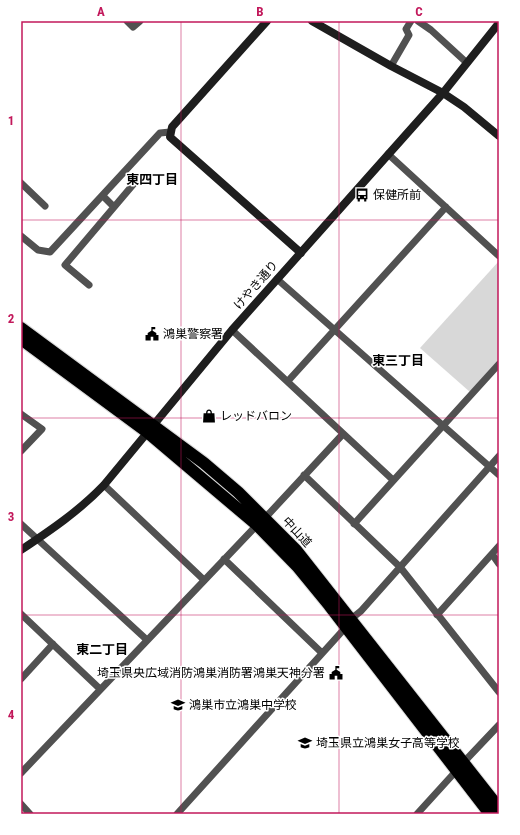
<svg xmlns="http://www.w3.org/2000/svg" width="520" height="835" font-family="'Roboto Condensed','Noto Sans JP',sans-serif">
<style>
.green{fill:#d8d8d8}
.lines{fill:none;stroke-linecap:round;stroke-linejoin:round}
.highway-casing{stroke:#dbdbdb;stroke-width:14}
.street{stroke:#515151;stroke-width:7}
.secondary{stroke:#1e1e1e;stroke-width:8}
.highway{stroke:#000;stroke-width:12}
.grid{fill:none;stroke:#c2185b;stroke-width:1;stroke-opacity:0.55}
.labels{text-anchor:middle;stroke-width:3;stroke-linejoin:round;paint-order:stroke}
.poi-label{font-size:12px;fill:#000;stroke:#fff;text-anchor:start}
.street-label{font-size:12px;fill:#000;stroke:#fff}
.neighbourhood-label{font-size:13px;font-weight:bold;fill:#000;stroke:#fff}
.neatline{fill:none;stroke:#c2185b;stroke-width:1.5}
.grid-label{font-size:13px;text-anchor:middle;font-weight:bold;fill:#c2185b}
</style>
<rect width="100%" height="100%" fill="#fff"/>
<path class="green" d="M499,261V359L470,392L420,348Z"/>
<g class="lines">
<g class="highway-casing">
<path id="highway" d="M21,328L204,463L238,492L296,550L499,808
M21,339L147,432L257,525L297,566L329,605L490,814"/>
</g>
<path class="street" d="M127,21L133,27L140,21
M418,21L431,30L467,63
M391,66L409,35L406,29L411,21
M388,154L499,256
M21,183L45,206
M103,196L114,207
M21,236L38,250L50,252L160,133L170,132
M277,279L499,475
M89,285L65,265L137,180
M232,330L393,480
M288,381L446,207
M21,414L42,429L21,451
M304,475L400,567L499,692
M104,485L204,580
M265,518L343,434
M21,524L147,640
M354,524L499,364
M492,554L499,564
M224,559L322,653
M21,614L100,689
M437,615L499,546
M351,619L361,611L499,456
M21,679L53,644
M463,763L499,725
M21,773L257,525
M21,804L30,814
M177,814L346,627
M417,814L457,770"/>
<path class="secondary" d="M267,21L172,127L170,137L301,253
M312,21L391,66L443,93L464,107L499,136
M21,550C51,530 79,511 104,485L232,330L443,93L499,23"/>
<use href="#highway" class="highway"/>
</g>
<path class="grid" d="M181,21V814M339,21V814M21,220H499M21,418H499M21,615H499"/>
<defs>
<g id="bus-bare" transform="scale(1.08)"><path d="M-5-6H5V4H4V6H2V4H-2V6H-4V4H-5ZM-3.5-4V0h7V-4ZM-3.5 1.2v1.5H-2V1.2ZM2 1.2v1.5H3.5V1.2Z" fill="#000" stroke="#fff" stroke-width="2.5" paint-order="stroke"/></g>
<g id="civic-bare" transform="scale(1.08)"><path d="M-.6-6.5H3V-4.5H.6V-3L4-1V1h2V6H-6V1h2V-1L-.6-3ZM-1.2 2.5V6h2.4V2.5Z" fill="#000" stroke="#fff" stroke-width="2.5" paint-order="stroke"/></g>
<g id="shop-bare" transform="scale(1.08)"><path d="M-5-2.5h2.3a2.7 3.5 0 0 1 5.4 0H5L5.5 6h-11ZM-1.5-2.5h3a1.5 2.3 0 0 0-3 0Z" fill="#000" stroke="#fff" stroke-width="2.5" paint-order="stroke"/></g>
<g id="school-bare" transform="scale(1.08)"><path d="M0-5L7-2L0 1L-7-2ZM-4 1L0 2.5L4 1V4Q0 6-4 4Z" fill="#000" stroke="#fff" stroke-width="2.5" paint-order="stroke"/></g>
</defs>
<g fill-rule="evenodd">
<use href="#bus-bare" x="362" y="195"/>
<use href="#civic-bare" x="152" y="334"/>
<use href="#shop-bare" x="209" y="416"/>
<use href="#civic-bare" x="336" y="673"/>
<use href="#school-bare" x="178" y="705"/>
<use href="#school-bare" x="305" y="743"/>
</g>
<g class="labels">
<g class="poi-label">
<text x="373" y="199">保健所前</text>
<text x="163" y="338">鴻巣警察署</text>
<text x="220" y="420">レッドバロン</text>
<text x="325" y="677" text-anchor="end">埼玉県央広域消防鴻巣消防署鴻巣天神分署</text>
<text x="189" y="709">鴻巣市立鴻巣中学校</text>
<text x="316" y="747">埼玉県立鴻巣女子高等学校</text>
</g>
<g class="street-label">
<text transform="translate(256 285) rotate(-49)" y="4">けやき通り</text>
<text transform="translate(297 532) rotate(47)" y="4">中山道</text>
</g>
<g class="neighbourhood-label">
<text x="152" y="184">東四丁目</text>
<text x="398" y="365">東三丁目</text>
<text x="102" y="654">東二丁目</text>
</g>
</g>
<rect width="520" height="835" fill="none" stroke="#ffffff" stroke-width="44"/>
<rect x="22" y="22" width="476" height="791" class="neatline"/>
<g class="grid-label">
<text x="101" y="16">A</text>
<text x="260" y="16">B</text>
<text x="419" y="16">C</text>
<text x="11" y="125">1</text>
<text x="11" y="323">2</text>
<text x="11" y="521">3</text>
<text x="11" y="719">4</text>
</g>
</svg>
